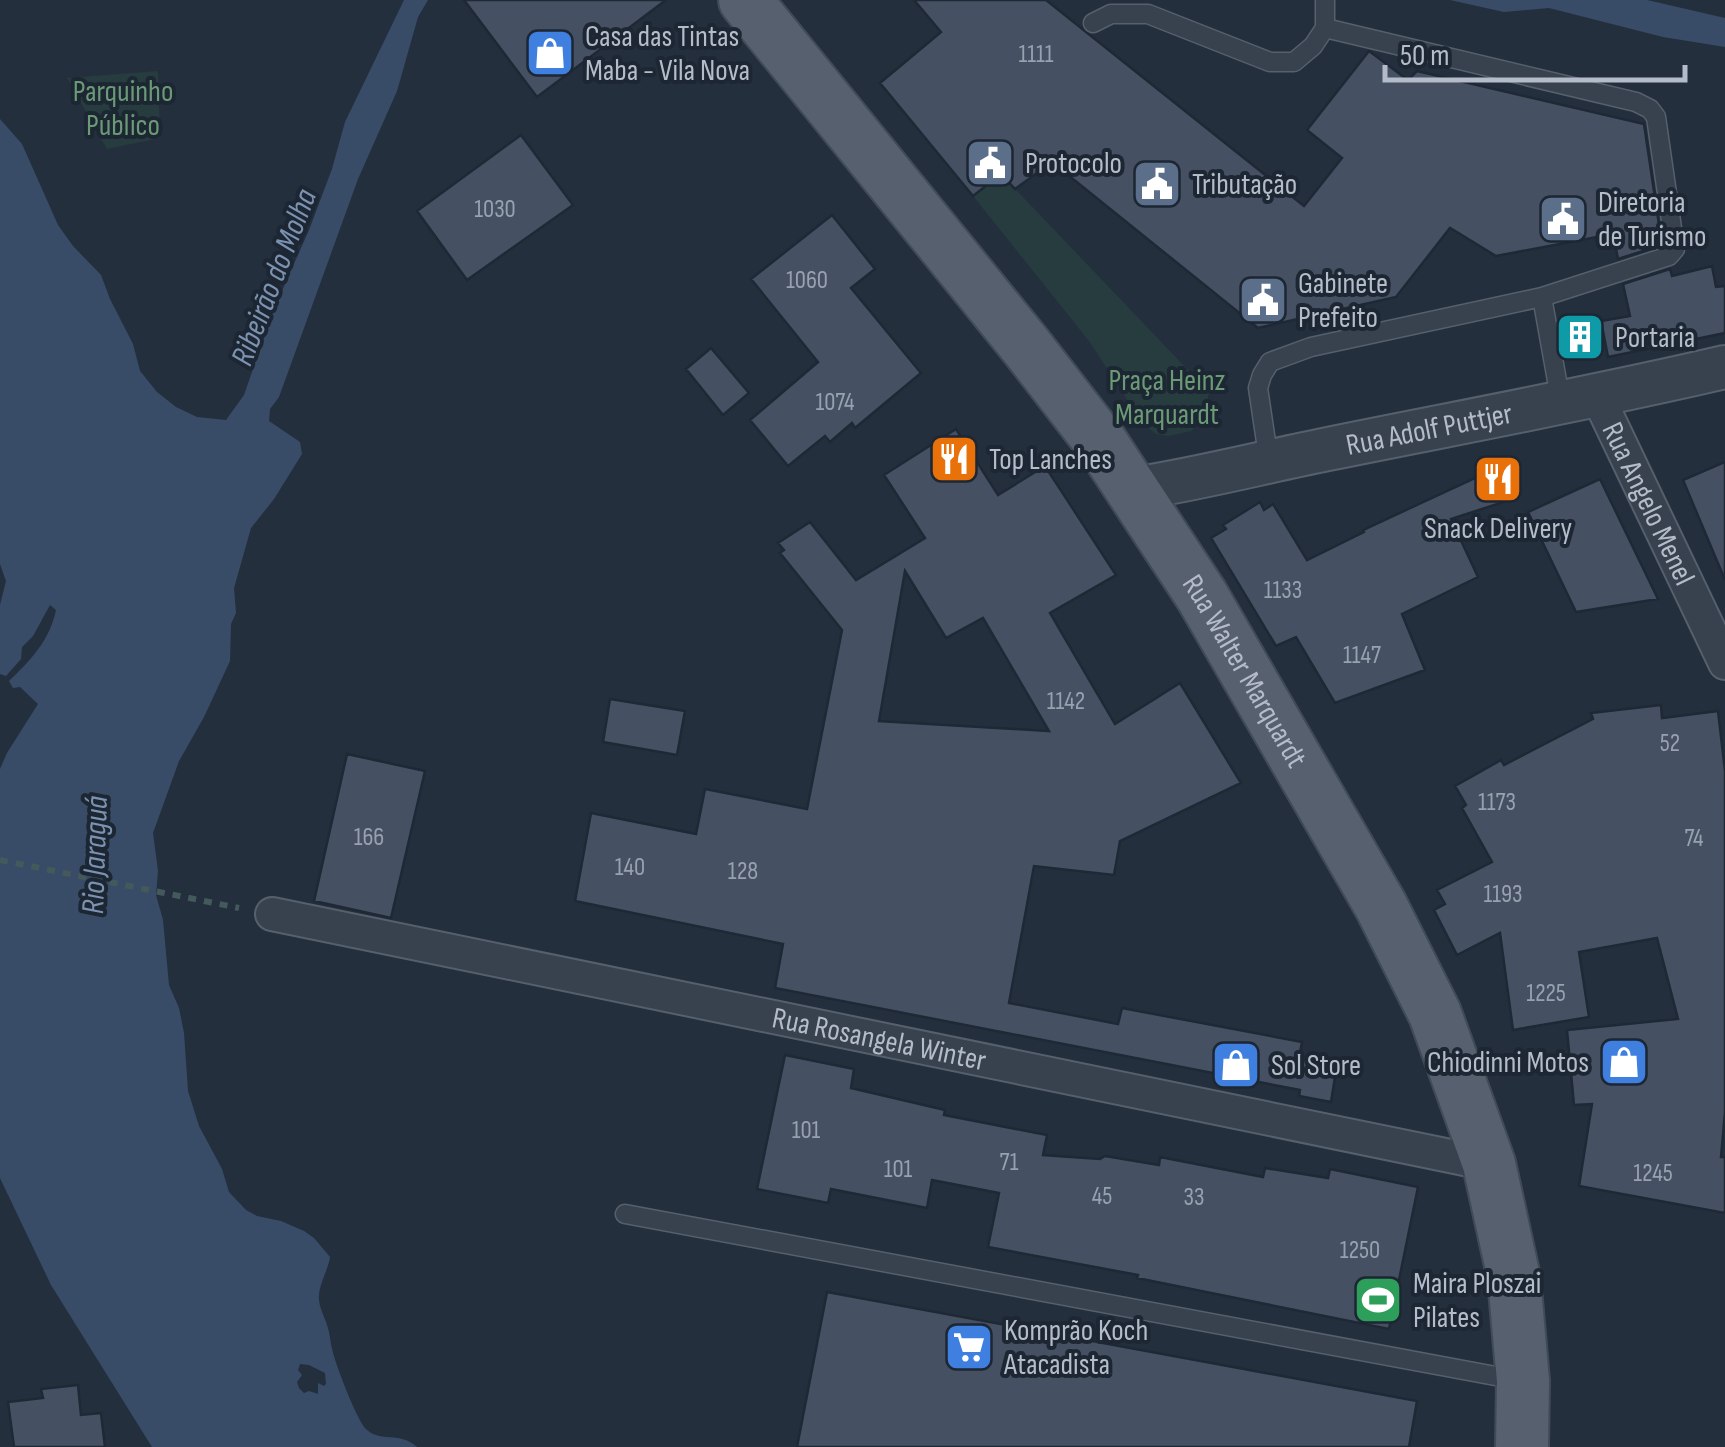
<svg xmlns="http://www.w3.org/2000/svg" width="1725" height="1447" font-family="'Sofia Sans Condensed',sans-serif">
<style>
.green{fill:#263c3f}
.water{fill:#394c67;fill-rule:evenodd}
.building{fill:#455162;stroke:#1f2835;stroke-width:2.5;fill-rule:evenodd}
.lines{fill:none;stroke-linecap:round;stroke-linejoin:round}
.service-casing{stroke:#565f6c;stroke-width:21}
.minor-casing{stroke:#565f6c;stroke-width:36}
.tertiary-casing{stroke:#565f6c;stroke-width:46}
.primary-casing{stroke:#414a57;stroke-width:56}
.path{stroke:#44595c;stroke-width:6;stroke-dasharray:8 8;stroke-linecap:butt}
.service{stroke:#38414e;stroke-width:18}
.minor{stroke:#38414e;stroke-width:32}
.tertiary{stroke:#38414e;stroke-width:42}
.primary{stroke:#56606e;stroke-width:52}
.labels{text-anchor:middle;stroke-width:8;stroke-linejoin:round;paint-order:stroke}
.number-label{font-size:25px;fill:#98a1af}
.poi-label{font-size:30px;fill:#b4bcc9;stroke:#1d2633;text-anchor:start}
.park-label{font-size:30px;fill:#6b9a76;stroke:#1d2633}
.street-label{font-size:30px;fill:#b4bcc9;stroke:#1d2633}
.water-label{font-size:32px;font-style:italic;fill:#7c92b1;stroke:#1d2633}
</style>
<rect width="100%" height="100%" fill="#242f3e"/>
<path class="green" d="M158,71L160,138L107,149L67,78Z
M1001,174L1209,392L1203,420L1191,431L1169,436L1156,434L1143,424L1089,341L973,196Z"/>
<path class="water" d="M404,0H428L418,17L397,91L358,179L279,397L270,409L269,421L300,442L302,454L274,499L251,528L234,588L236,613L231,624L230,661L204,717L179,761L153,833L158,871L156,895L163,920L169,985L179,1008L184,1033L188,1091L199,1126L222,1169L229,1192L246,1210L257,1216L281,1221L304,1231L314,1238L330,1257C328,1270 320,1282 319,1295C318,1306 324,1315 327,1325C330,1333 330,1341 332,1349C335,1363 357,1421 366,1429C380,1443 400,1431 417,1447H152L51,1285L0,1178V769L7,753L38,704L20,687L13,688L9,681C30,661 50,640 56,610L50,605L33,636L22,647L21,659L6,676L0,674V605L6,581L0,564V119L22,144L58,225L73,246L101,275L110,299L133,344L140,371L157,392L176,407L197,417L226,420L244,395L274,309L309,230L332,169L345,122ZM300,1364L309,1365L325,1373L326,1384L324,1386L318,1383V1394L309,1391L304,1393L299,1388L297,1382L302,1375L298,1370Z
M1450,0H1647L1725,18V47L1663,37L1549,8L1504,12Z"/>
<path class="building" d="M464,0H666L537,97Z
M914,0H1046L1304,206L1342,158L1307,130L1369,51L1408,80L1417,71L1644,124L1662,245L1618,259L1613,234L1496,256L1450,228L1396,297L1258,328L1052,162L1015,189L1001,174L973,196L880,83L941,32Z
M521,135L573,205L467,280L417,211Z
M832,215L875,269L851,288L921,373L855,428L852,423L830,442L825,436L788,466L750,420L818,362L751,279Z
M1712,266L1716,287L1725,286V333L1608,357L1601,321L1630,316L1623,284L1670,269L1672,276Z
M711,348L749,393L723,415L686,369Z
M956,429L998,495L1045,466L1116,575L1050,613L1115,724L1180,683L1241,783L1120,841L1114,875L1034,866L1009,1003L1118,1024L1122,1008L1302,1042L1299,1058L1337,1065L1331,1102L1299,1096L1300,1090L775,988L783,944L575,901L591,813L696,834L705,789L807,809L842,630L780,553L784,550L778,543L810,522L856,580L925,538L884,475ZM905,571L946,638L983,618L1049,731L879,721Z
M1725,462V580L1683,480Z
M1505,464L1516,498L1451,519L1478,577L1402,614L1425,670L1335,703L1296,637L1276,646L1211,538L1226,529L1223,525L1260,502L1264,510L1273,504L1307,560L1364,532L1363,530Z
M1600,479L1658,599L1576,612L1528,512Z
M610,699L685,711L677,755L603,742Z
M1661,705L1662,718L1718,711L1725,771V1112L1721,1157H1725V1213L1579,1186L1592,1104L1574,1105L1567,1030L1678,1019L1657,938L1579,952L1589,1017L1513,1030L1500,933L1457,955L1434,910L1445,904L1437,890L1492,862L1462,808L1466,805L1455,786L1501,760L1504,765L1593,719L1591,713Z
M347,754L425,771L391,918L314,901Z
M785,1055L854,1069L851,1088L945,1110L944,1115L1047,1135L1043,1155L1100,1159L1105,1156L1159,1165L1160,1157L1263,1177L1265,1168L1328,1178L1330,1169L1418,1187L1389,1329L1137,1278L1138,1275L988,1247L999,1193L932,1180L927,1208L831,1189L828,1203L757,1189Z
M827,1292L1417,1401L1409,1447H797Z
M78,1385L81,1415L101,1413L105,1447H14L8,1402L43,1398L41,1389Z"/>
<g class="lines">
<g class="service-casing">
<path id="service" d="M1325,0V28L1636,102L1650,109L1656,117L1675,249L1669,256L1542,297L1561,403
M1093,23L1111,14H1148L1270,62H1294L1313,46L1325,28
M1269,462L1258,388L1262,375L1270,362L1311,347L1542,297
M625,1214L1517,1380"/>
</g>
<g class="minor-casing">
<g id="minor">
<path id="s1" d="M1598,397L1725,663"/>
<path id="s2" d="M272,914L1489,1164"/>
</g>
</g>
<g class="tertiary-casing">
<g id="tertiary">
<path id="s3" d="M1133,489C1199,479 1263,462 1328,449C1461,422 1593,398 1725,367"/>
</g>
</g>
<g class="primary-casing">
<g id="primary">
<path id="s4" d="M745,0L1026,346L1102,444L1202,596L1381,906L1435,1014L1489,1164L1514,1278L1523,1381L1522,1447"/>
</g>
</g>
<path class="path" d="M0,860L239,908"/>
<use href="#service" class="service"/>
<use href="#minor" class="minor"/>
<use href="#tertiary" class="tertiary"/>
<use href="#primary" class="primary"/>
</g>
<defs>
<g id="shop-square" transform="scale(2.5)"><rect x="-9" y="-9" width="18" height="18" rx="4" fill="#3f7fe0" stroke="#1d2633"/><path d="M-5-2.5h2.3a2.7 3.5 0 0 1 5.4 0H5L5.5 6h-11ZM-1.5-2.5h3a1.5 2.3 0 0 0-3 0Z" fill="#fff"/></g>
<g id="civic-square" transform="scale(2.5)"><rect x="-9" y="-9" width="18" height="18" rx="4" fill="#5c6f8a" stroke="#1d2633"/><path d="M-.6-6.5H3V-4.5H.6V-3L4-1V1h2V6H-6V1h2V-1L-.6-3ZM-1.2 2.5V6h2.4V2.5Z" fill="#fff"/></g>
<g id="building-square" transform="scale(2.5)"><rect x="-9" y="-9" width="18" height="18" rx="4" fill="#0f9aa8" stroke="#1d2633"/><path d="M-4-6H4V6H1V3H-1V6H-4ZM-2.5-4.3h1.7v1.8h-1.7ZM.8-4.3h1.7v1.8H.8ZM-2.5-1h1.7V.8h-1.7ZM.8-1h1.7V.8H.8Z" fill="#fff"/></g>
<g id="restaurant-square" transform="scale(2.5)"><rect x="-9" y="-9" width="18" height="18" rx="4" fill="#e8710a" stroke="#1d2633"/><path d="M-5-6h1v4h1v-4h1v4h1v-4h1v5L-1.5 .5V6h-2V.5L-5-1ZM5-6V6H3V1.5H1.5Q1.5-4 5-6Z" fill="#fff"/></g>
<g id="stadium-square" transform="scale(2.5)"><rect x="-9" y="-9" width="18" height="18" rx="4" fill="#2e9e5b" stroke="#1d2633"/><path d="M0-5a6.5 5 0 1 0 0 10a6.5 5 0 1 0 0-10ZM-3.5-1.8h7v3.6h-7Z" fill="#fff"/></g>
<g id="supermarket-square" transform="scale(2.5)"><rect x="-9" y="-9" width="18" height="18" rx="4" fill="#3f7fe0" stroke="#1d2633"/><path d="M-6-5.5h2.5l.6 2H6L4.5 2H-2.5L-4.4-4H-6ZM-1.5 3.2a1.3 1.3 0 1 0 .1 0ZM3 3.2a1.3 1.3 0 1 0 .1 0Z" fill="#fff"/></g>
</defs>
<g fill-rule="evenodd">
<use href="#shop-square" x="550" y="53"/>
<use href="#civic-square" x="990" y="163"/>
<use href="#civic-square" x="1157" y="184"/>
<use href="#civic-square" x="1563" y="219"/>
<use href="#civic-square" x="1263" y="300"/>
<use href="#building-square" x="1580" y="337"/>
<use href="#restaurant-square" x="954" y="459"/>
<use href="#restaurant-square" x="1498" y="479"/>
<use href="#shop-square" x="1624" y="1062"/>
<use href="#shop-square" x="1236" y="1065"/>
<use href="#stadium-square" x="1378" y="1300"/>
<use href="#supermarket-square" x="969" y="1347"/>
</g>
<g class="labels">
<g class="number-label">
<text x="1036" y="62">1111</text>
<text x="495" y="217">1030</text>
<text x="807" y="288">1060</text>
<text x="835" y="410">1074</text>
<text x="1283" y="598">1133</text>
<text x="1362" y="663">1147</text>
<text x="1066" y="709">1142</text>
<text x="1670" y="751">52</text>
<text x="1497" y="810">1173</text>
<text x="369" y="845">166</text>
<text x="1694" y="846">74</text>
<text x="630" y="875">140</text>
<text x="743" y="879">128</text>
<text x="1503" y="902">1193</text>
<text x="1546" y="1001">1225</text>
<text x="806" y="1138">101</text>
<text x="1009" y="1170">71</text>
<text x="898" y="1177">101</text>
<text x="1653" y="1181">1245</text>
<text x="1102" y="1204">45</text>
<text x="1194" y="1205">33</text>
<text x="1360" y="1258">1250</text>
</g>
<g class="poi-label">
<text x="585" y="46">Casa das Tintas<tspan x="585" dy="34">Maba - Vila Nova</tspan></text>
<text x="1025" y="173">Protocolo</text>
<text x="1192" y="194">Tributação</text>
<text x="1598" y="212">Diretoria<tspan x="1598" dy="34">de Turismo</tspan></text>
<text x="1298" y="293">Gabinete<tspan x="1298" dy="34">Prefeito</tspan></text>
<text x="1615" y="347">Portaria</text>
<text x="989" y="469">Top Lanches</text>
<text x="1498" y="538" text-anchor="middle">Snack Delivery</text>
<text x="1589" y="1072" text-anchor="end">Chiodinni Motos</text>
<text x="1271" y="1075">Sol Store</text>
<text x="1413" y="1293">Maira Ploszai<tspan x="1413" dy="34">Pilates</tspan></text>
<text x="1004" y="1340">Komprão Koch<tspan x="1004" dy="34">Atacadista</tspan></text>
</g>
<g class="park-label">
<text x="123" y="101">Parquinho<tspan x="123" dy="34">Público</tspan></text>
<text x="1167" y="390">Praça Heinz<tspan x="1167" dy="34">Marquardt</tspan></text>
</g>
<g class="street-label">
<text dy="10" stroke="none"><textPath href="#s3" startOffset="302">Rua Adolf Puttjer</textPath></text>
<text dy="10" stroke="none"><textPath href="#s1" startOffset="118">Rua Angelo Menel</textPath></text>
<text dy="10" stroke="none"><textPath href="#s4" startOffset="838">Rua Walter Marquardt</textPath></text>
<text dy="10" stroke="none"><textPath href="#s2" startOffset="620">Rua Rosangela Winter</textPath></text>
</g>
<g class="water-label">
<text transform="translate(273 277) rotate(-69)" y="11">Ribeirão do Molha</text>
<text transform="translate(94 855) rotate(-88)" y="11">Rio Jaraguá</text>
</g>
</g>
<path d="M1385 65v15h300v-15" fill="none" stroke="#b4bcc9" stroke-width="5"/>
<text x="1400" y="65" font-size="30" fill="#b4bcc9" stroke="#1d2633" stroke-width="8" paint-order="stroke">50 m</text>
</svg>
